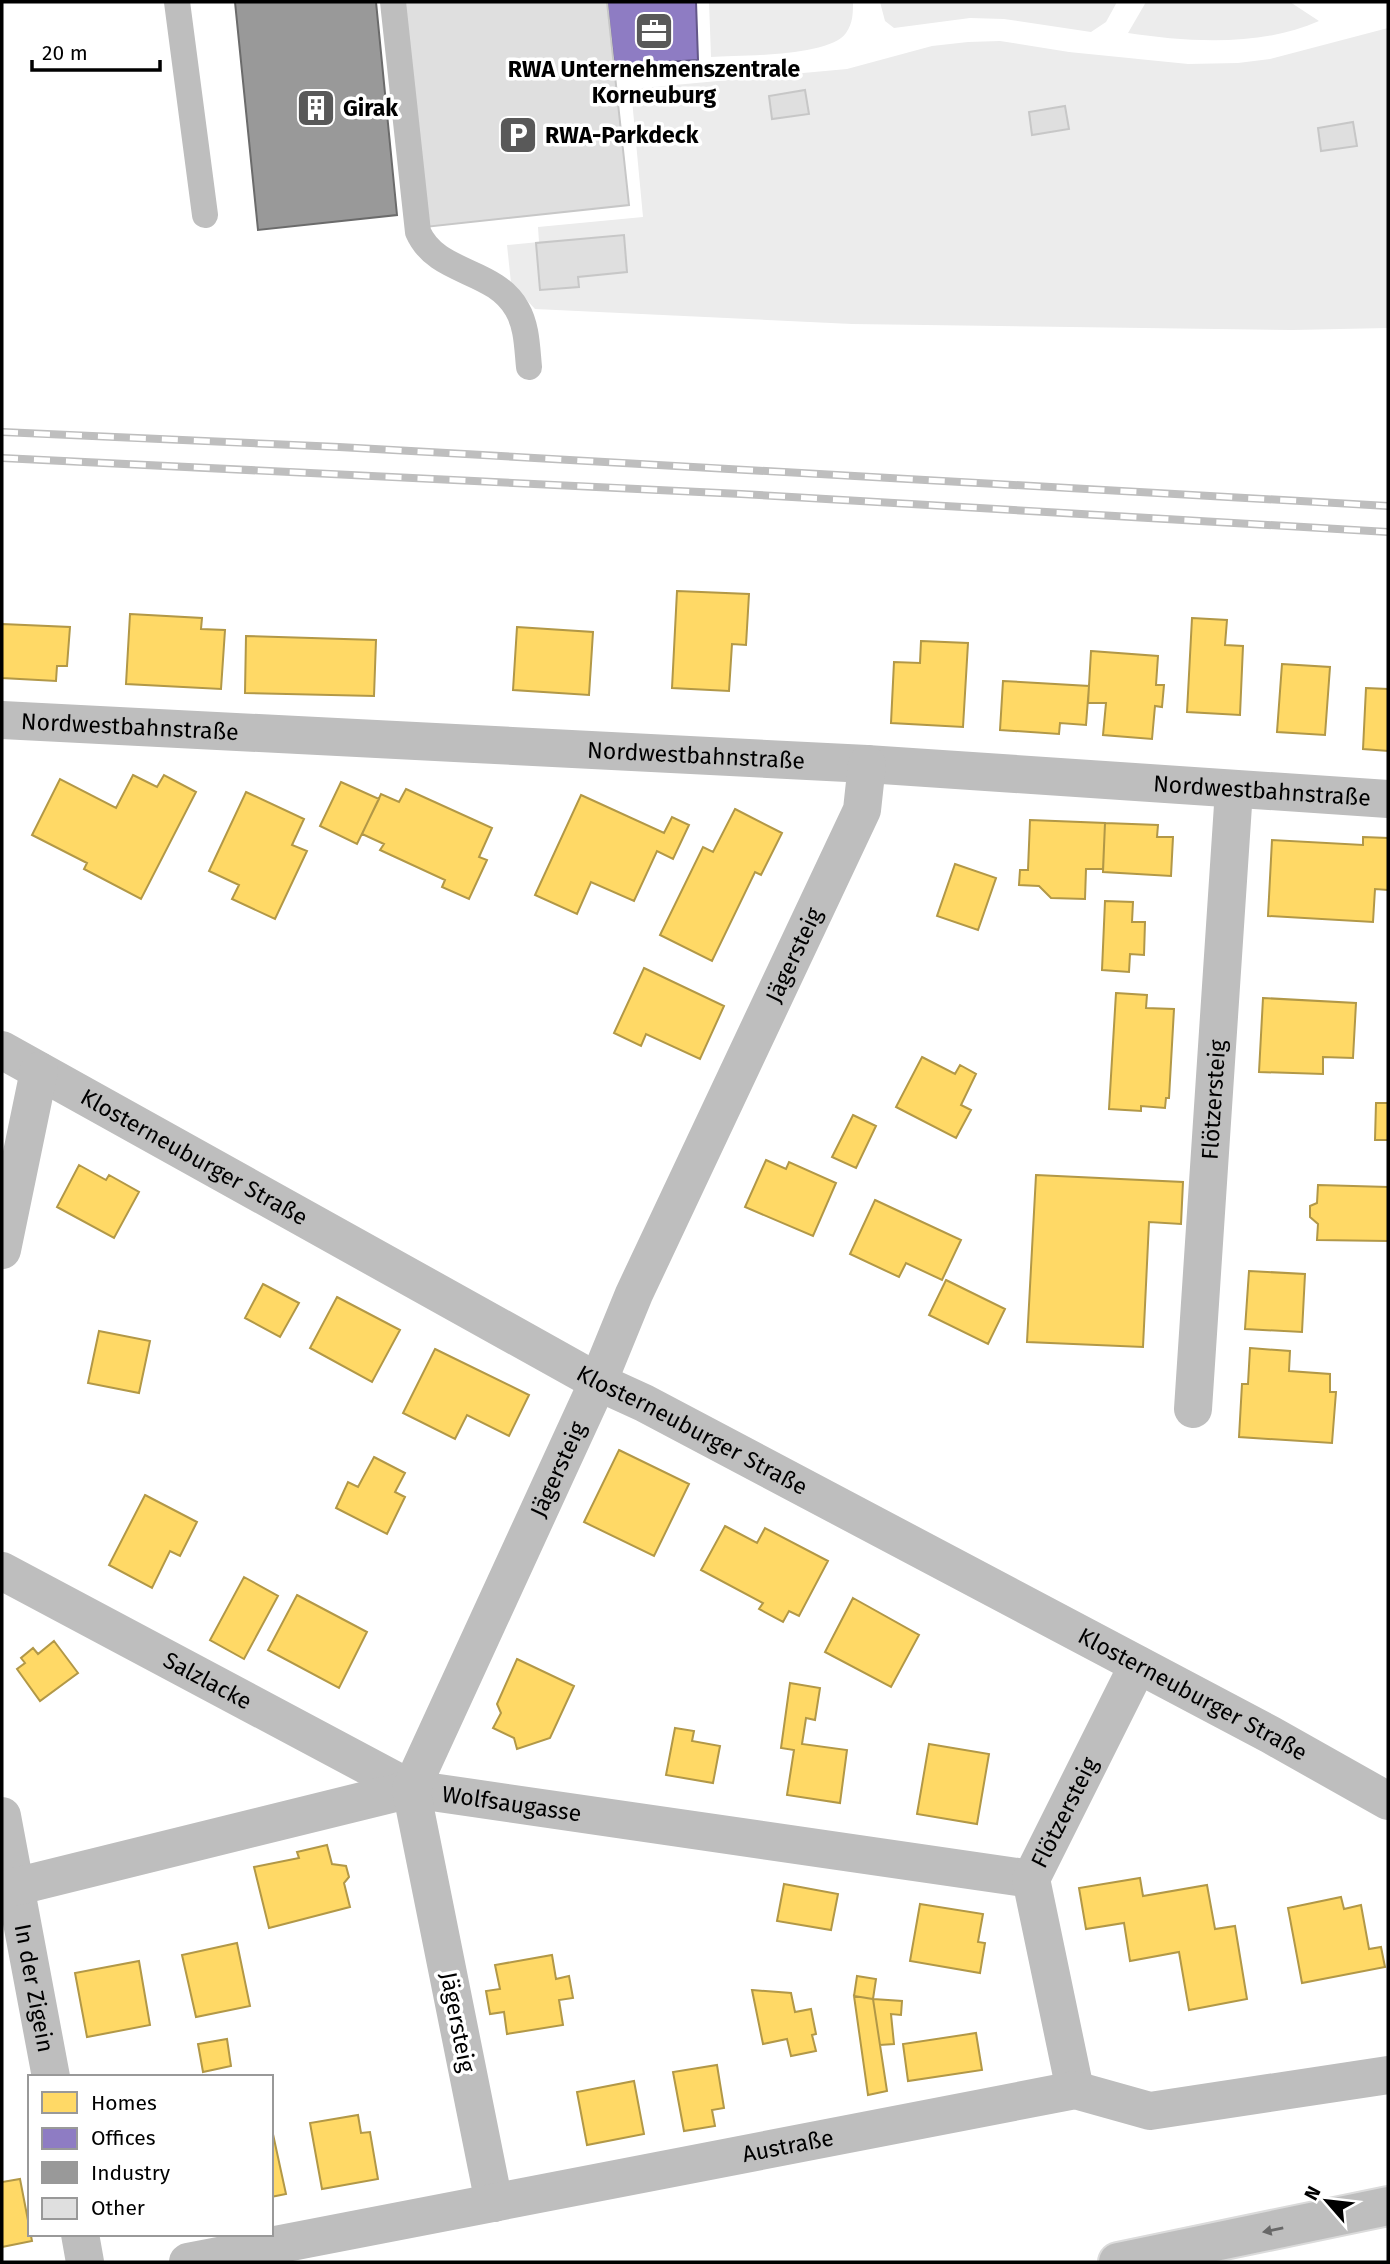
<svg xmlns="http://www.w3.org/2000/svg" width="1390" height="2264" font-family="'Fira Sans',sans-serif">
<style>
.green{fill:#ececec}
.homes{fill:#ffd966;stroke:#b29847;stroke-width:2}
.offices{fill:#8e7cc3;stroke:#635788;stroke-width:2}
.industry{fill:#999;stroke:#6b6b6b;stroke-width:2}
.building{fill:#dfdfdf;stroke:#c7c7c7;stroke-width:2}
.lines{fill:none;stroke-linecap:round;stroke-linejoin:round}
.motorway-casing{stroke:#dbdbdb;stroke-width:42}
.service{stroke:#bebebe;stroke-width:26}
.minor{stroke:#bebebe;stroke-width:38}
.motorway{stroke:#bebebe;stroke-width:38}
.rail-casing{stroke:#bebebe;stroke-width:8}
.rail{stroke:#fff;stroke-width:5;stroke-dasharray:16;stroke-linecap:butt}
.oneway{fill:#686868}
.labels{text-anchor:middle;stroke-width:7;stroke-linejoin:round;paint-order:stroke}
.poi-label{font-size:23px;font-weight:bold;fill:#000;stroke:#fff;text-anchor:start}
.street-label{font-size:23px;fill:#000;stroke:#fff}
</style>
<rect width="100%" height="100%" fill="#fff"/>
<path class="green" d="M709,2H853C853,13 853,23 846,33C829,57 741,55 711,57Z
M880,2H1117L1106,22L1091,32L1004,19L970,18L894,28L885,21Z
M1146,2H1290L1319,21C1261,47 1188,42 1128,33Z
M1388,28V328L1292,330L852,324L535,309L511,283L507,245L539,242L538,227L643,217L631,89L847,69L932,46L968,42L1000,41L1069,52L1188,64L1238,63L1270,59Z"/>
<path class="homes" d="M677,591L749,594L746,645L732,644L729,691L672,688Z
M130,614L202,618L201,629L225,630L221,689L126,684Z
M1192,618L1227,620L1225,645L1243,646L1240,715L1187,712Z
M2,624L70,627L67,666H57L56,681L2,678Z
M517,627L593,632L589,695L513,690Z
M246,636L376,640L374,696L245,693Z
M921,641L968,643L963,727L891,723L894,662L920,663Z
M1091,651L1158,656L1156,685H1164L1162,707L1155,706L1152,739L1103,735L1106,703H1088Z
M1282,664L1330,667L1325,735L1277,732Z
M1003,681L1089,686L1086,725L1060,723L1059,734L1000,730Z
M1366,688L1388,689V751L1363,749Z
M133,775L157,787L164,775L196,792L141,899L84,869L87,863L32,835L60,779L116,808Z
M341,782L379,799L357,844L320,826Z
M406,789L492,828L479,857L487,860L469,899L442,887L445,880L380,850L384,844L362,834L381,794L399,802Z
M246,792L304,819L292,845L307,851L275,919L232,899L239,885L209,871Z
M581,795L664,833L672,817L689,825L673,859L657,851L634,901L591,882L577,914L535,895Z
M735,809L782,833L761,875L755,872L712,961L660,935L703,847L713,852Z
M1030,820L1105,823L1103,869H1086L1085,899L1051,898L1039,886L1019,885L1020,870H1028Z
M1105,823L1158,825L1157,837H1173L1171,876L1103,872Z
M1363,837L1388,838V890L1375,889L1373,922L1268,916L1272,840L1363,845Z
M955,864L996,878L978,930L937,916Z
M1105,901L1133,902L1132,922H1145L1144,955L1130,954L1129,972L1102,970Z
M644,968L724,1006L700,1059L646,1034L641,1046L614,1033Z
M1116,993L1147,995L1146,1008L1174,1009L1169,1098H1166L1165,1108L1141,1106V1111L1109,1109Z
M1263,998L1356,1003L1353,1058L1323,1057V1074L1259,1072Z
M922,1057L955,1074L960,1065L976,1074L961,1105L971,1110L956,1138L896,1107Z
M1376,1103H1388V1140H1375Z
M853,1115L876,1126L856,1168L832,1157Z
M766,1160L786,1169L789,1162L836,1183L813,1236L745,1207Z
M79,1165L106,1180L109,1175L139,1192L114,1238L57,1207Z
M1036,1175L1183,1182L1181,1224L1149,1222L1143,1347L1027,1342Z
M1318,1185L1388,1187V1241L1317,1240L1318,1224L1310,1217V1206L1317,1203Z
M875,1200L961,1240L942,1280L906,1263L899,1277L850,1254Z
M1249,1271L1305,1274L1302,1332L1245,1329Z
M946,1280L1005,1309L988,1344L929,1315Z
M263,1284L299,1303L280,1337L245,1318Z
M337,1297L400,1330L372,1382L310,1348Z
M99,1331L150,1341L139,1393L88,1383Z
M1250,1348L1290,1351L1289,1371L1330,1374V1392H1336L1332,1443L1239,1437L1242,1384H1248Z
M435,1349L529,1395L509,1436L467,1415L455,1439L403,1413Z
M619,1450L689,1484L654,1556L584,1522Z
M374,1457L405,1473L395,1492L405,1497L387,1534L336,1508L348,1482L358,1487Z
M145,1495L197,1522L180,1556L170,1551L152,1588L109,1565Z
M725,1526L757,1543L765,1528L828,1561L799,1616L789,1611L783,1622L759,1609L763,1603L701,1570Z
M244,1577L278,1596L244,1659L210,1640Z
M297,1595L367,1632L339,1688L268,1650Z
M853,1598L919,1635L891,1687L825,1652Z
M54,1641L78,1673L40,1701L17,1669L25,1663L21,1658L33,1648L38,1654Z
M517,1659L574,1686L550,1738L517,1749L514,1738L493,1728L501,1713L497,1704Z
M790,1683L820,1688L815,1720L806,1718L802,1744L847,1750L840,1803L787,1795L794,1750L781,1748Z
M675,1728L694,1731L692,1741L720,1746L713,1783L666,1775Z
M929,1744L989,1754L977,1824L917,1814Z
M327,1845L332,1864L346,1866L349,1877L344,1883L350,1907L269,1928L254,1867L299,1858L297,1852Z
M1140,1878L1143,1896L1207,1885L1215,1929L1235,1926L1247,1999L1189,2010L1179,1952L1130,1961L1124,1923L1086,1929L1079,1888Z
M784,1884L838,1894L831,1930L777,1921Z
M1341,1897L1344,1909L1361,1905L1369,1949L1381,1947L1385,1967L1302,1983L1288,1908Z
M920,1904L983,1914L978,1942L985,1943L980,1973L910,1961Z
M237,1943L250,2006L196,2017L182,1955Z
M552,1955L556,1979L569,1976L573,1998L559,2000L563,2025L507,2034L504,2012L490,2014L486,1991L500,1989L495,1965Z
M139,1961L150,2025L87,2037L75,1973Z
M857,1976L876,1979L873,1999L854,1996Z
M752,1990L791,1993L795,2012L811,2009L816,2034L812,2035L816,2051L791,2056L787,2039L763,2044Z
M854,1996L873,1999L887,2091L868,2095Z
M873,1999L902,2001L901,2015L891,2014L894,2044L880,2045Z
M976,2033L982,2070L908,2081L903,2044Z
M227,2039L231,2066L203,2072L198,2044Z
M717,2065L724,2108L712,2110L715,2126L684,2131L673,2072Z
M634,2081L644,2134L587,2145L577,2092Z
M358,2115L361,2133L370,2132L378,2179L322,2189L310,2123Z
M271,2125L286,2194L271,2197Z
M20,2179L32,2241L2,2247V2182Z"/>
<path class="offices" d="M607,2H696L698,60L614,65Z"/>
<path class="industry" d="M235,2H376L397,215L258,230Z"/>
<path class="building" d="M401,2H607L629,205L425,227Z
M805,90L809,114L772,119L769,96Z
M1065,106L1069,129L1032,135L1029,112Z
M1353,122L1357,146L1321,151L1318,128Z
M624,235L627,272L578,277L579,287L540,290L536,243Z"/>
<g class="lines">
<g class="motorway-casing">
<path id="motorway" d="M1118,2262L1388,2206"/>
</g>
<path class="service" d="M177,2L205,215
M393,2L418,232C437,275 494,268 517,309C527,326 527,347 529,367"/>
<g class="minor">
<path id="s1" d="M2,720L867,764L1388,799"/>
<path id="s2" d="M2,1050L598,1382L644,1403L1271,1735L1388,1801"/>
<path d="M2,1250L39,1071"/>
<path id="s3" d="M1193,1409L1234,790"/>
<path id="s4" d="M2,1571L411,1789"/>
<path id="s5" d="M2,1816L51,2077"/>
<path id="s6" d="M2,1890L411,1789L1031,1879"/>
<path id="s7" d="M1075,2090L1031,1879L1138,1665"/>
<path id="s8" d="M494,2203L411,1789L598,1382L634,1294L862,810L867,764"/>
<path d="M80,2234L85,2262"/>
<path id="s9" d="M188,2262L1075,2090L1150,2111L1388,2075"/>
</g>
<use href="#motorway" class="motorway"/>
<g class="rail-casing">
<path id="rail" d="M2,432L339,447L1388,506
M2,458L741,494L1388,532"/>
</g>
<use href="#rail" class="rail"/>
</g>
<defs><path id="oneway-solid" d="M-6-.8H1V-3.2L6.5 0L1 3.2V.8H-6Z" transform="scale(1.75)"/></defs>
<use class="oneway" href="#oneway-solid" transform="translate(1273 2230) rotate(168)"/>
<defs>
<g id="office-square" transform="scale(2.0125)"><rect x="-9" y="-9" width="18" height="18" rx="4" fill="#595959" stroke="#fff"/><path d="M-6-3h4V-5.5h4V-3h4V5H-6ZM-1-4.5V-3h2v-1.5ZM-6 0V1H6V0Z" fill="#fff"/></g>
<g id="building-square" transform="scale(2.0125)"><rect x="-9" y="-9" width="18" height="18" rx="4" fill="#595959" stroke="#fff"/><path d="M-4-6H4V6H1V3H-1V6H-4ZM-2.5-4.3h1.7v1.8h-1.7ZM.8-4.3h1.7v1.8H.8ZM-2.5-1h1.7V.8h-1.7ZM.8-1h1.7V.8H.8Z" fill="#fff"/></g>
<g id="parking-square" transform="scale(2.0125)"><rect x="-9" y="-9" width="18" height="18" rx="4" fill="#595959" stroke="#fff"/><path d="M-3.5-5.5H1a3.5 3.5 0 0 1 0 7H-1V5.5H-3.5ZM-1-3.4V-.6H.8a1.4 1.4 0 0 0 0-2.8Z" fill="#fff"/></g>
</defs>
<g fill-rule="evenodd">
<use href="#office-square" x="654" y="31"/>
<use href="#building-square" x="316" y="108"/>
<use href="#parking-square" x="518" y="135"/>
</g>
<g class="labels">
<g class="poi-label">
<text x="654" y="77" text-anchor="middle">RWA Unternehmenszentrale<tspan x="654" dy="26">Korneuburg</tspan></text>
<text x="343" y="116">Girak</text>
<text x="545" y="143">RWA-Parkdeck</text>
</g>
<g class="street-label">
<text dy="8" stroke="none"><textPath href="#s1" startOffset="128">Nordwestbahnstraße</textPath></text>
<text dy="8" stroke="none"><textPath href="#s1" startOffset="695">Nordwestbahnstraße</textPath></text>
<text dy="8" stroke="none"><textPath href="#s1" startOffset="1262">Nordwestbahnstraße</textPath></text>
<text dy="8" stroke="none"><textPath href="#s8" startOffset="1340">Jägersteig</textPath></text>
<text dy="8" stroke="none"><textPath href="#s3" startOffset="310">Flötzersteig</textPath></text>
<text dy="8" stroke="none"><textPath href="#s2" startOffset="220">Klosterneuburger Straße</textPath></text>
<text dy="8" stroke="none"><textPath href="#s2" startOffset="788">Klosterneuburger Straße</textPath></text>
<text dy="8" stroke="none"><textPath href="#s8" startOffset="774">Jägersteig</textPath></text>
<text dy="8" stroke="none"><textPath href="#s4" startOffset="233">Salzlacke</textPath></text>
<text dy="8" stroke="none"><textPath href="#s2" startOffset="1354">Klosterneuburger Straße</textPath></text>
<text dy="8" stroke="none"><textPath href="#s6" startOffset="523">Wolfsaugasse</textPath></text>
<text dy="8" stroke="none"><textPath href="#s7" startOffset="290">Flötzersteig</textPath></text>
<text dy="8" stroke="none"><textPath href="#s5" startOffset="175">In der Zigein</textPath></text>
<text transform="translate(458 2022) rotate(79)" y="8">Jägersteig</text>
<text dy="8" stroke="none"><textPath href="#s9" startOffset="611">Austraße</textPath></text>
</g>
</g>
<rect width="1390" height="2264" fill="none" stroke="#000000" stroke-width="7"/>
<rect x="28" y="2075" width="245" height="161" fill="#ffffff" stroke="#999999" stroke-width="2"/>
<rect x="42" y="2092" width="35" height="21" fill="#ffd966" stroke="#999999" stroke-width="2"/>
<text x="91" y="2110" font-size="21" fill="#000000">Homes</text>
<rect x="42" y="2128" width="35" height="21" fill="#8e7cc3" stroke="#999999" stroke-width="2"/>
<text x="91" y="2145" font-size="21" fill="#000000">Offices</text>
<rect x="42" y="2162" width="35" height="21" fill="#999999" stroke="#999999" stroke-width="2"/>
<text x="91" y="2180" font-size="21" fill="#000000">Industry</text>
<rect x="42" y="2198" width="35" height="21" fill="#dfdfdf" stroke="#999999" stroke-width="2"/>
<text x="91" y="2215" font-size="21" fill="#000000">Other</text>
<g transform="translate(1327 2201) rotate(298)" stroke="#ffffff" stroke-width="5" paint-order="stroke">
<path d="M0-5L12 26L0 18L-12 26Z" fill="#000000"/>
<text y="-10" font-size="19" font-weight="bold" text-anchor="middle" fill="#000000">N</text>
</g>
<path d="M32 60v10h128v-10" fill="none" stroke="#000000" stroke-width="3.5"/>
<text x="42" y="60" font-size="21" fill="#000000" stroke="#ffffff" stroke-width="5" paint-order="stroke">20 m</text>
</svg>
